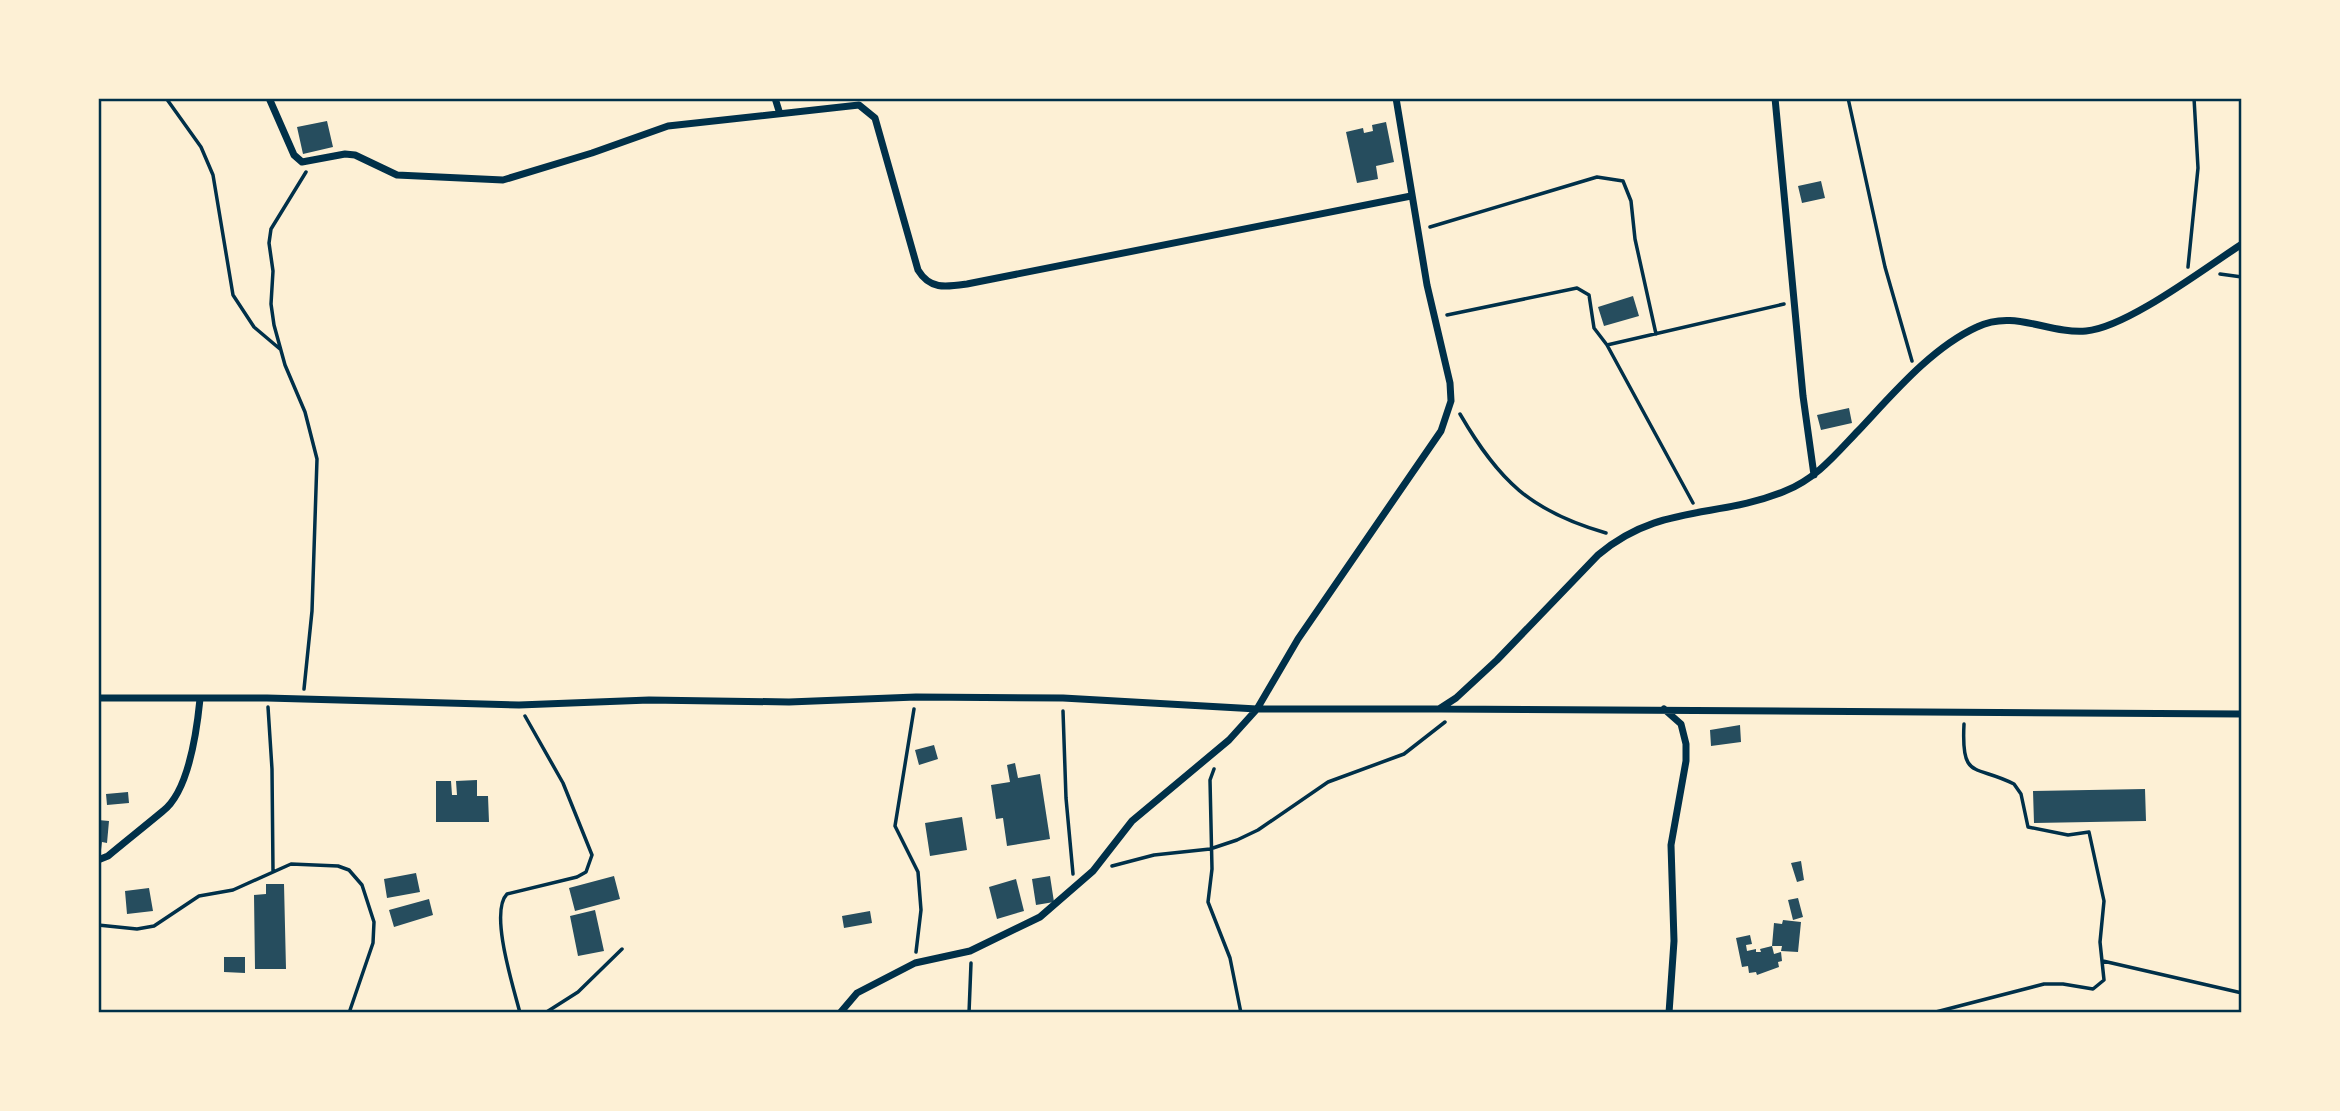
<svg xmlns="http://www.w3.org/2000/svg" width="2340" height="1111" font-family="Manrope,sans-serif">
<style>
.building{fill:#264d5e}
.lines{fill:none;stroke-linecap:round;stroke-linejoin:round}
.path{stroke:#003049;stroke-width:3.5}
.minor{stroke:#003049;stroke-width:7}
.neatline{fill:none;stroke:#003049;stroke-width:2.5}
</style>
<rect width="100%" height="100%" fill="#fdf0d5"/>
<path class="building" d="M327,121L333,147L303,154L297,127Z
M1386,122L1394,162L1376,166L1378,179L1357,183L1346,132L1363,128L1364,133L1373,131L1372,125Z
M1821,181L1825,198L1802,203L1798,186Z
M1633,296L1639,316L1604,326L1598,307Z
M1849,408L1852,423L1821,430L1817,415Z
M1740,725L1741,742L1711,746L1710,730Z
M934,745L938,759L919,765L915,750Z
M1015,763L1018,778L1040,774L1050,839L1007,846L1003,818L996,819L991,785L1010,782L1007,765Z
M477,780V796H488L489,822H436V781H451L452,795H457L456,781Z
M2145,789L2146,821L2034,823L2033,791Z
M128,792L129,803L107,805L106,794Z
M962,817L967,850L930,856L925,823Z
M98,820L109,821L107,843L102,842L101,850L98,849Z
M1801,861L1804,880L1797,882L1791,863Z
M416,873L420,892L387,898L384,879Z
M614,876L620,899L575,911L569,888Z
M1050,876L1054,902L1036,905L1032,879Z
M1016,879L1024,911L997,919L989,887Z
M266,884H284L286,969H255L254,895L266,894Z
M149,888L153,911L127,914L125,891Z
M1798,898L1803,917L1793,920L1788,900Z
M429,899L433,915L394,927L389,910Z
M595,910L604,951L578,956L570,916Z
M870,911L872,923L844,928L842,916Z
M1783,920L1801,922L1798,952L1781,951L1782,946H1772L1774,923L1782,924Z
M1750,935L1752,944L1746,945L1747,951L1756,949V952H1761L1760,949L1772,946L1774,954L1781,952L1782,961L1778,962L1779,967L1757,975L1756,972L1749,973L1748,966L1742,967L1736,938Z
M224,957H245V973L224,972Z"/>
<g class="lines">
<path class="path" d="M166,98L201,147L213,175L233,295L254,327L280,349
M1848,98L1885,267L1912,361
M1430,227L1597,177L1623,181L1631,201L1635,239L1656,334
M2188,267L2198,168L2194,98
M2220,274L2242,277
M1447,315L1577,288L1589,295L1594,328L1607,345L1784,304
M1607,345L1693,503
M1460,414C1499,481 1530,511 1606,533
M304,689L312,611L317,459L305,412L285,365L274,325L271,304L273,271L269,243L271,229L306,172
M268,707L272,769L273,871
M914,709L895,826L918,872L921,910L916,952
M1063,711L1066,798L1073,874
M1214,769L1210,780L1212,869L1208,902L1230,958L1241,1013
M1112,866L1154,855L1210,849L1237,840L1258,830L1328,782L1404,754L1445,722
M98,925L137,929L154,926L199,896L233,890L291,864L338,866L349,870L362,885L374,922L373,943L349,1013
M2103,961L2242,993
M520,1013C514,989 489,912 507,894L577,877L586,872L592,855L563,783L525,716
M545,1013L578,992L622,949
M969,1013L971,963
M1932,1013L2044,984H2063L2093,989L2104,980L2100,942L2104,901L2089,832L2068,835L2028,827L2021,794L2014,784C1975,764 1961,781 1964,724"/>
<path class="minor" d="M269,98L294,155L302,162L345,154L355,155L397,175L503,180L592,153L668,126L859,105L875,118L918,270C930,290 946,287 967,284L1411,196
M775,98L779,111
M1775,98L1803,396L1814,475
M98,698H267L519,705L649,700L789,702L916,697L1063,698L1257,709H1439L1456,698L1497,660L1598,555C1659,503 1718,519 1785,491C1816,479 1836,454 1858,431C1892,395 1931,348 1977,327C2014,309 2048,334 2086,331C2126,328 2205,268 2242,244
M1441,709L2242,714
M1664,709L1681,724L1686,744V761L1671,845L1674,941L1669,1013
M98,860L108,856C126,841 145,826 163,811C189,791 197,729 200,699
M840,1013L857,993L915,963L970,951L1040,917L1093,871L1132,821L1229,740L1257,709L1298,639L1441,431L1451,401L1450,383L1427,285L1396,98"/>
</g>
<rect width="2340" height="1111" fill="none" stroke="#fdf0d5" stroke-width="200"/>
<rect x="100" y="100" width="2140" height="911" class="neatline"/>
</svg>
